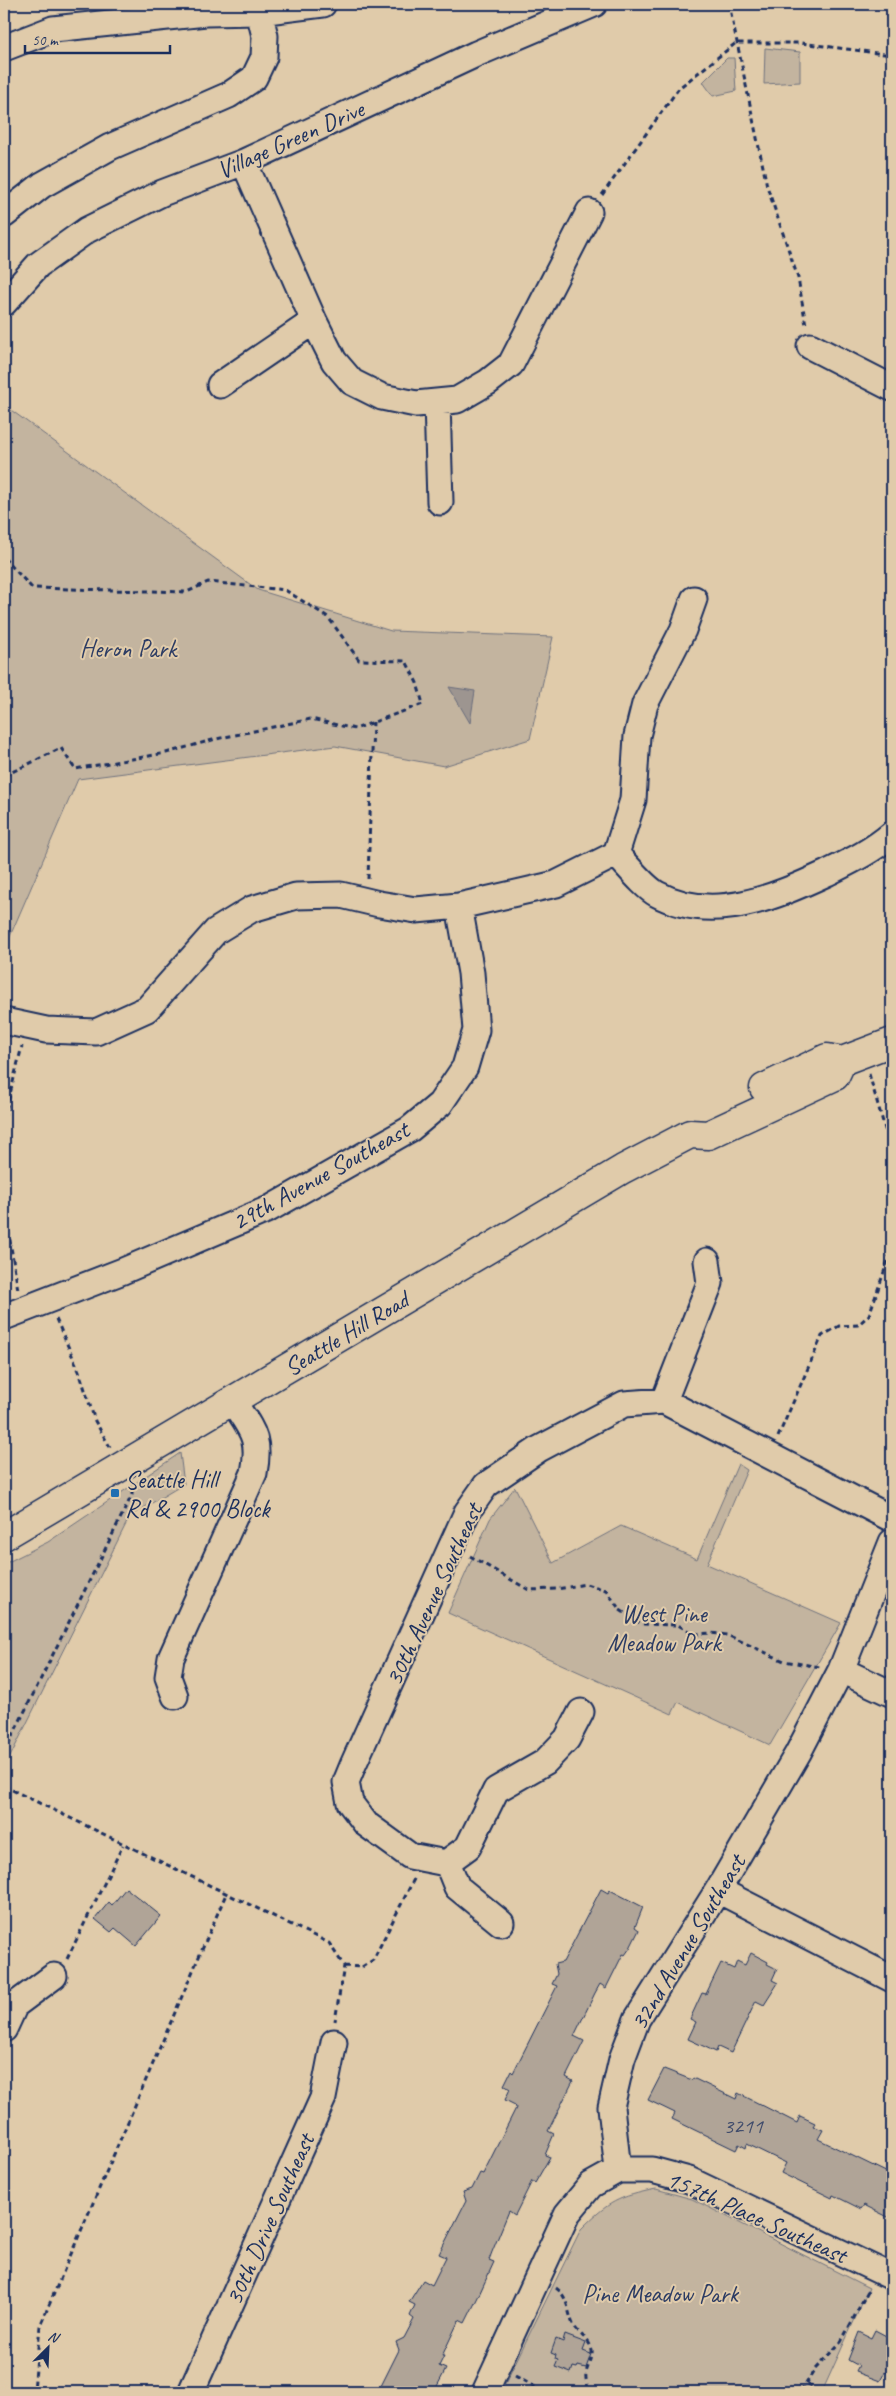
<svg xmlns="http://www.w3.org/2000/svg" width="896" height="2396" font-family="Caveat,sans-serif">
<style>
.green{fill:#c3b49f;stroke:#6f727e}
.water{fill:#9d9590;stroke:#696c7c}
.building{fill:#b0a497;stroke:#1b2f5e}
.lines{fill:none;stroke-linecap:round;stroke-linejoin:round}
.minor-casing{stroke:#1b2f5e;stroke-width:29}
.major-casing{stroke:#1b2f5e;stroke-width:31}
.path{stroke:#1b2f5e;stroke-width:3;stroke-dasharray:5 4;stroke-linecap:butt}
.minor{stroke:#e0cbaa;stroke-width:25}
.major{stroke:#e0cbaa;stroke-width:28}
.poi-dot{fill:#1f6fb2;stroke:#e0cbaa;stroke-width:2}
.labels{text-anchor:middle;stroke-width:4;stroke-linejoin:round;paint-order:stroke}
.number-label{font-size:22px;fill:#404c6c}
.street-label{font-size:25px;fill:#1b2f5e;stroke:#e0cbaa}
.park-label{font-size:25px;fill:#2c3c64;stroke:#e0cbaa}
.poi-label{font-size:25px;fill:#1b2f5e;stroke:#e0cbaa;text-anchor:start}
</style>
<rect width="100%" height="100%" fill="#e0cbaa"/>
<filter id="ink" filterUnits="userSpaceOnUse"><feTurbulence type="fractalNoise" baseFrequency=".02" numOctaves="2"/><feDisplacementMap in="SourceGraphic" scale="10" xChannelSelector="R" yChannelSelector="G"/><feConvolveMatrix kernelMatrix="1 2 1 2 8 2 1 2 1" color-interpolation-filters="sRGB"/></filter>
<g filter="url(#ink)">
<path class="green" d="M765,48L800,52V82L764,84Z
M727,58H734L736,91L713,96L703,82Z
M4,405L258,590L391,631L553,637L530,739L444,766L335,746L78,779L4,950Z
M180,1453L184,1484L130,1516L4,1769V1564L48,1542Z
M738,1464L747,1470L707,1564L841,1623L770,1745L678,1702L672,1714L448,1613L490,1519L515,1487L553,1563L621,1526L697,1559Z
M656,2189L692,2199L869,2288L822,2392H501L581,2229C609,2201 618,2197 656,2189Z"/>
<path class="water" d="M449,687L475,691L470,723Z"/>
<path class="building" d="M126,1888L161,1916L136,1946L115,1928L111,1932L95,1919L109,1902L112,1905Z
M601,1889L608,1893L610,1890L643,1907L635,1927L639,1930L630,1948L625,1955L623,1954L606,1988L600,1984L595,1993L574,2036L584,2041L566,2077L573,2081L548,2131L554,2134L545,2155L550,2157L535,2183L532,2181L515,2215L509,2211L492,2252L489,2260L494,2262L478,2297L465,2323L459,2320L442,2356H444L439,2366L446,2369L434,2392H378L399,2350L396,2342L404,2338L414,2319L410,2316L415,2305L409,2302L423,2280L432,2285L446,2257L439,2254L466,2201L463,2192L472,2189L480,2173L483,2174L516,2108L515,2105L505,2100L510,2089L504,2085L511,2071L513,2073L557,1986L552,1984L557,1974L555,1964L563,1962Z
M751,1953L768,1962L767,1964L777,1969L772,1980L778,1983L764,2005L756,2001L731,2053L718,2047L716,2052L688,2039L696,2022L690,2019L702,1993L706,1994L721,1963L734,1969L737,1961L745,1965Z
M664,2069L692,2080L693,2078L736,2099L738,2093L797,2123L800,2116L815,2123L813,2126L823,2130L818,2139L892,2175V2219L864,2205L861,2209L833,2195L832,2198L781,2173L786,2163L747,2144L746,2148L739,2144L736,2150L672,2119L675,2113L648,2100Z
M875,2330L892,2339V2375L885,2372L880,2381L856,2372L859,2366L848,2360L859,2332L871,2338Z
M565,2335L586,2343L583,2351L591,2354L586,2368L578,2366L577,2368L573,2367L571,2373L555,2367L558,2360L555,2359L556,2355L551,2353L556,2339L563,2342Z"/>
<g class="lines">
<g class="minor-casing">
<path id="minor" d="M4,48L53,29L206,13L259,12L323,4
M244,162L314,321L334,361L352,382L382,397L416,404L457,400L488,382L511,364L589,212
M4,215L42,185L110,147L229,95L254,78L264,57L265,36L259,12
M4,303L38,265L87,230L162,193L244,162L476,54L594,4
M810,346L892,388
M220,385L314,321
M437,402L440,502
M616,854C627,865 644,887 657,894C713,924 775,897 827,873C851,861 872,851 892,834
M616,854L633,800L637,736L645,704L683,630L694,599
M4,1021L46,1030L96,1032L147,1009L216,931L252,909L296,896L341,895L379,904L416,910L459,906L556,884L616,854
M4,1317L123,1271L269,1209L410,1129L440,1104L465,1067L476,1030L471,973L459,906
M664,1401L710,1283L707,1261
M841,1670L892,1694
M175,1696L168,1677L171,1658L254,1473C261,1436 251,1430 232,1400
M581,1712L567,1739L545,1762L496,1790L468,1847L446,1863L410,1856L366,1824L350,1803L346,1782L353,1765L467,1512L486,1485L539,1449L624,1404L664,1401L892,1519
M447,1862L457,1887L501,1923
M718,1890L892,1979
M4,2029L15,2005L54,1976
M618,2170L611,2107L622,2059L637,2019L718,1890L798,1753L841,1670L892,1542
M191,2392L323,2098L334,2042
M485,2392L567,2214L591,2185L618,2170H652L689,2180L892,2277"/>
</g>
<g class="major-casing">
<path id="major" d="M764,1088L827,1058L842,1061L892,1042
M4,1536L623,1169L690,1134L708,1135L835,1076L842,1061"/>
</g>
<path class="path" d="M729,4L767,186L798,278L806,325
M602,195L679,88L736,43H801L892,55
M4,558L32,588L187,592L208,582L285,590L328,617L359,660L406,661L417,683L423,704L355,729L311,719L216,739L166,753L75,769L61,748L4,776
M368,879L373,722
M869,1074L892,1153
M4,1118L22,1046
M4,1204L18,1290
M56,1319L79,1371L95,1421L110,1447
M778,1437L822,1336L839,1326L858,1325L869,1315L892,1249
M470,1556L529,1590L557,1589L586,1584L606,1590L620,1610L641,1624L678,1625L694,1634L711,1633L727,1635L784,1661L820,1667
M4,1753L132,1495V1487
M4,1786L329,1943L344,1966L335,2021
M67,1959L123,1845
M344,1966L362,1967L373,1960L415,1877
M556,2288C569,2297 567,2313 574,2326C579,2335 590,2339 592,2351C593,2360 588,2364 586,2373C585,2379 588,2387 589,2392
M515,2376L537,2388L535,2392
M807,2385L822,2392
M31,2392L34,2390L40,2326L226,1894
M801,2392L815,2369L841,2342L869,2289"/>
<use href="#minor" class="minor"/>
<use href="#major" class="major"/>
</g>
</g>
<rect class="poi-dot" x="110" y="1488" width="10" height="10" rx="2.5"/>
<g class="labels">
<g class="number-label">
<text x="743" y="2133">3211</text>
</g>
<g class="street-label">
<text transform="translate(290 139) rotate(-24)" y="9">Village Green Drive</text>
<text transform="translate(320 1175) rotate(-29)" y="9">29th Avenue Southeast</text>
<text transform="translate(346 1333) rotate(-31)" y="9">Seattle Hill Road</text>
<text transform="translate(433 1594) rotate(-65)" y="9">30th Avenue Southeast</text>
<text transform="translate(687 1942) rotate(-59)" y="9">32nd Avenue Southeast</text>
<text transform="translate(757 2216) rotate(24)" y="9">157th Place Southeast</text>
<text transform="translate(269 2219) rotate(-66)" y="9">30th Drive Southeast</text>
</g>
<g class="park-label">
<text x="128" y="657">Heron Park</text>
<text x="664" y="1622">West Pine<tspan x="664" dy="29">Meadow Park</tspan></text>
<text x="660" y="2302">Pine Meadow Park</text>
</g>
<g class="poi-label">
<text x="125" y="1488">Seattle Hill<tspan x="125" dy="29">Rd &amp; 2900 Block</tspan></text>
</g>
</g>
<rect width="896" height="2396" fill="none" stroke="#e0cbaa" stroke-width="20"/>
<rect x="10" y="10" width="876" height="2376" fill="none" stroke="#1b2f5e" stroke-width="2" filter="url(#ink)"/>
<g transform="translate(48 2348) rotate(24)" stroke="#e0cbaa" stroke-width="4" paint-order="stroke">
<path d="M0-4L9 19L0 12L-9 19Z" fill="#1b2f5e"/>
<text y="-8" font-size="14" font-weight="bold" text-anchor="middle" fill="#1b2f5e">N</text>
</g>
<path d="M25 45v8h145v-8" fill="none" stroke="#1b2f5e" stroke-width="2.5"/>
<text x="32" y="45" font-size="15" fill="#1b2f5e" stroke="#e0cbaa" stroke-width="4" paint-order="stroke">50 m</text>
</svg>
